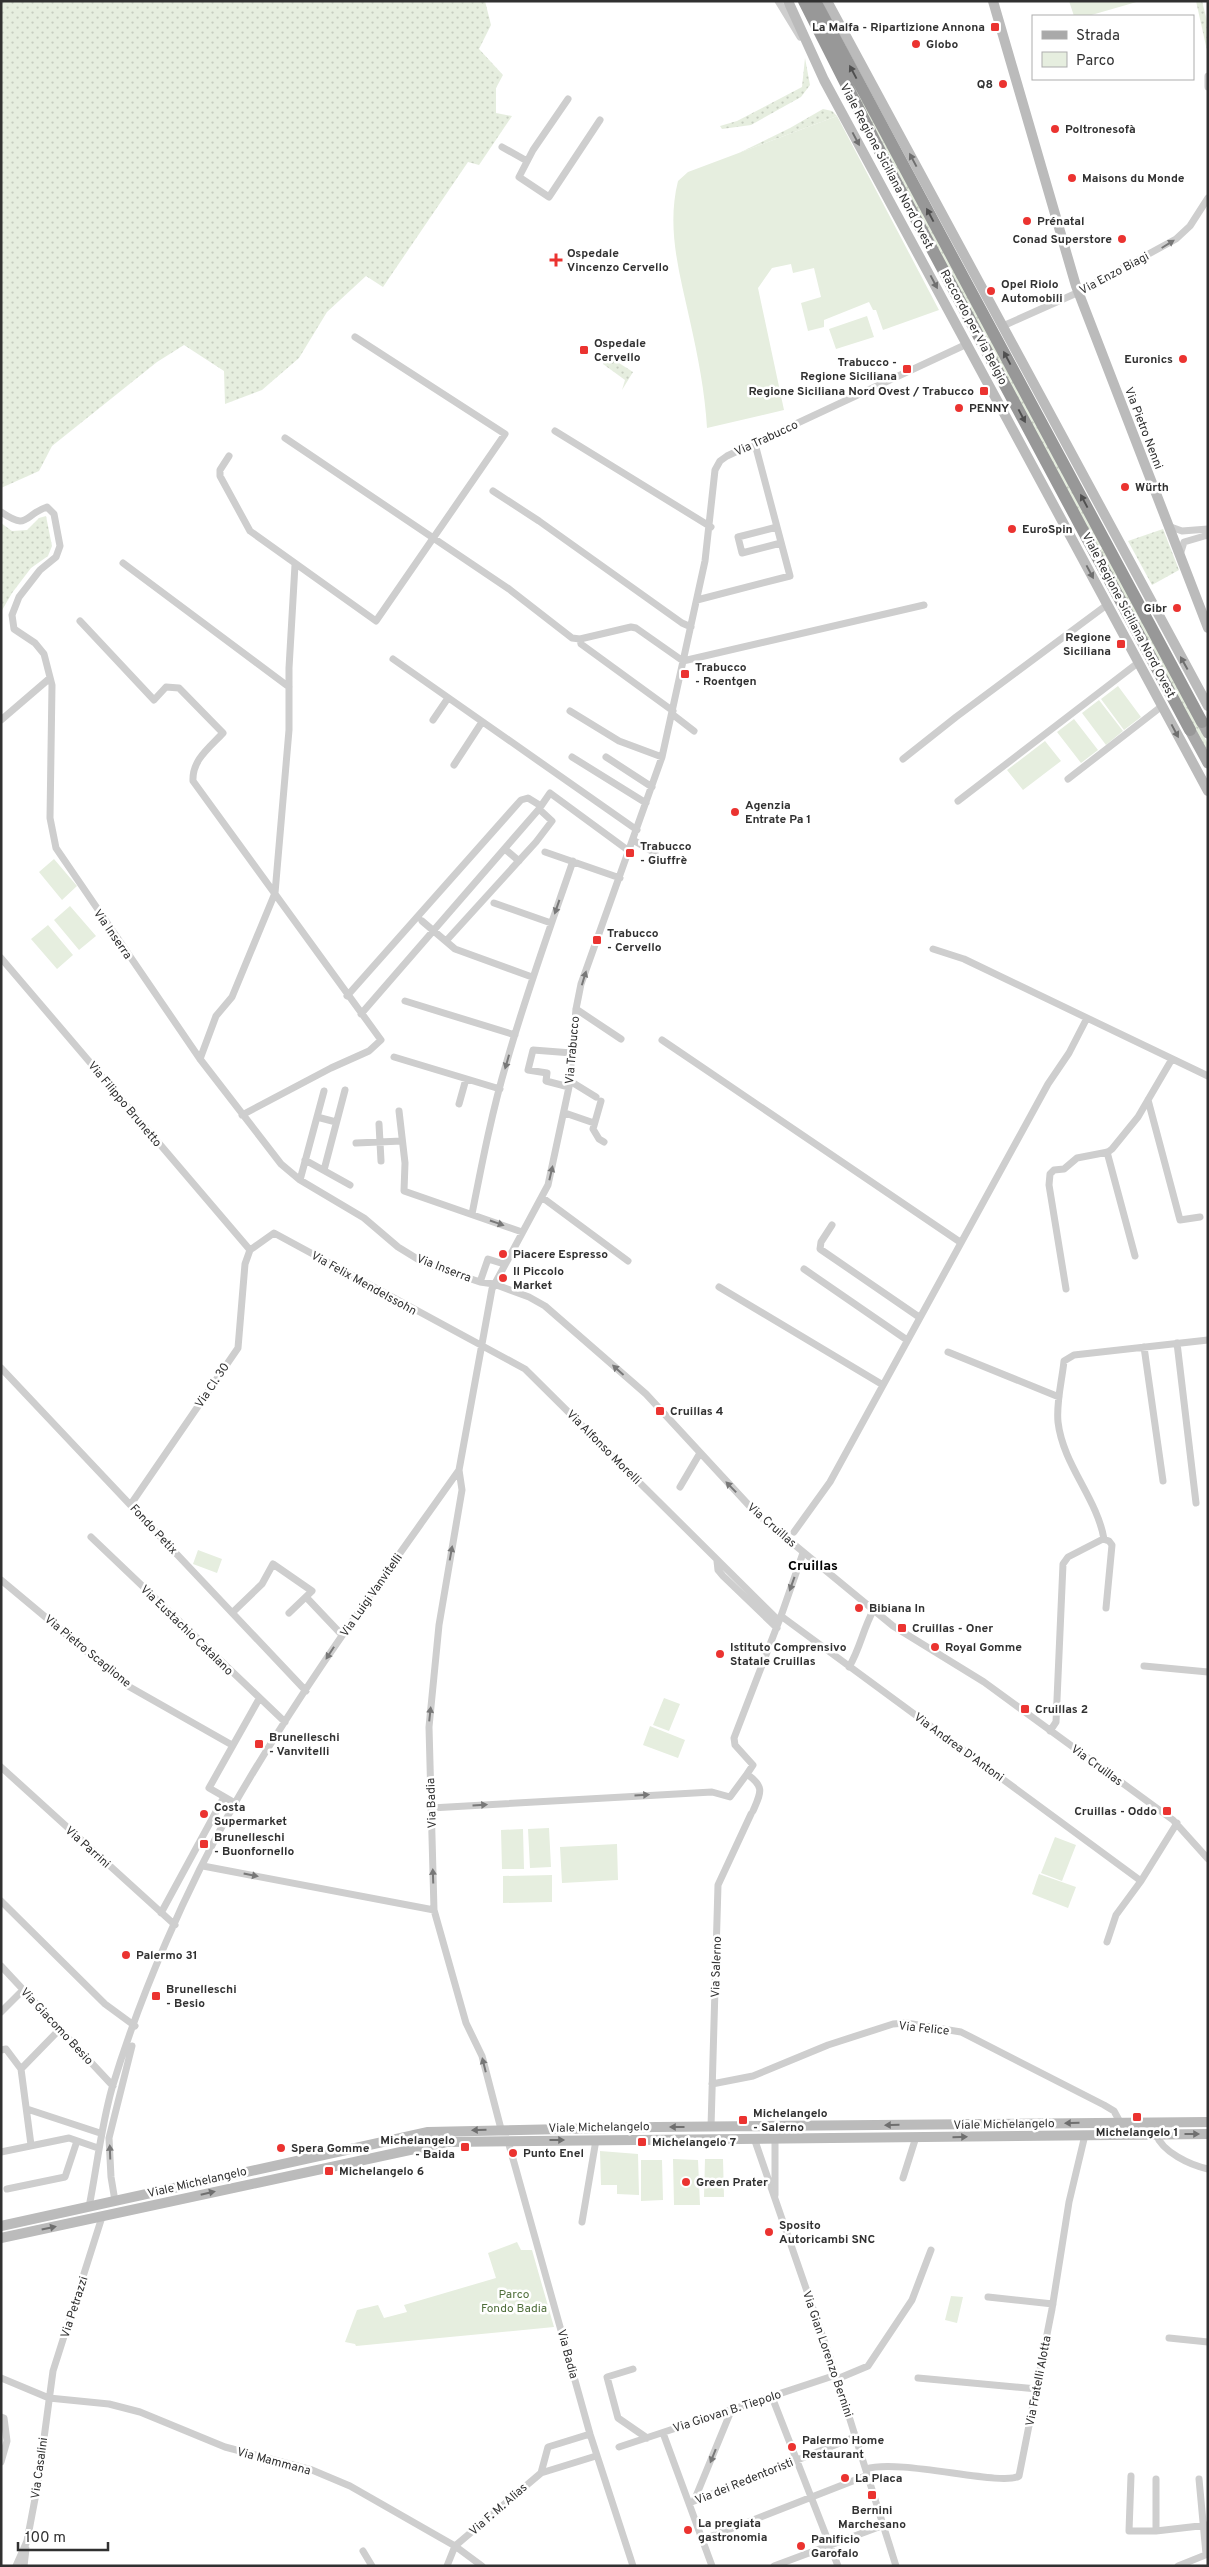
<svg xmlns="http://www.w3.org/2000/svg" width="1209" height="2567" font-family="Overpass,sans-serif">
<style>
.grass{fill:url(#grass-dots)}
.green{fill:#e6eedf}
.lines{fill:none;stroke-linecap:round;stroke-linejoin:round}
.street{stroke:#cecece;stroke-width:7}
.secondary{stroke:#bbb;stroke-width:10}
.primary{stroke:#a9a9a9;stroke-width:11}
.highway{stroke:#989898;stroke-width:12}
.oneway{fill:#505050}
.oneway2{fill:#6f6f6f}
.oneway3{fill:#787878}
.poi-dot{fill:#eb3330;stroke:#fff;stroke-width:2}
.labels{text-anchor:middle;stroke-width:5;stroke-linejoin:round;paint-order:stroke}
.poi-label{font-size:12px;font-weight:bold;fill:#313131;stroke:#fff;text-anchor:start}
.street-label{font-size:12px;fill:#313131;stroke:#fff}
.park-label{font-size:12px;fill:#506f3c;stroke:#fff}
.neighbourhood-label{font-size:14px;font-weight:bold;fill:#000;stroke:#fff}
</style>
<defs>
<pattern id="grass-dots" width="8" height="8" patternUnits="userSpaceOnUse" patternTransform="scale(1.25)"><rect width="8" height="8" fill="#e6eedf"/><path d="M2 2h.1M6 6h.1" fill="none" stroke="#c6cdc0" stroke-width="1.8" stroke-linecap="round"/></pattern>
</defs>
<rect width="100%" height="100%" fill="#fff"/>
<path class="grass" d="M1,1H485L491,25L479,49L503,75L496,88V113L512,116L479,165L468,162L383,287L366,276L327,312L299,358L262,390L225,404L224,371L184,345L157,362L52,446L39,471L1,488Z
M1196,1H1202L1208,25V55Z
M814,11L1208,744V755L961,294Z
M805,58L810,85L801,97L751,125L722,129L720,126L737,121L802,87Z
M823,109L832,111L837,116L739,153L790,128Z
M608,356L633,372L622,390L625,380L603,364Z
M46,516L52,546L48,556L31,568L12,593L1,612V523L12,531L27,530L39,518Z
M1163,529L1179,570L1152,585L1128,541Z"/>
<path class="green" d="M1069,1H1140L1088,16H1074Z
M837,116L939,310L883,330L876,310H873L869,302L824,320V327L808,331L801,303L821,297L814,268L793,273L791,264L772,268L758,288L784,410L707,428C705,392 698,357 690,321C680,275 666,229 678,181L688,172Z
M867,316L874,337L836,349L829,329Z
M1118,686L1141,717L1124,730L1101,699Z
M1099,700L1123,731L1106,745L1082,713Z
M1074,719L1098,750L1081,763L1057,732Z
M1045,741L1061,761L1023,790L1007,770Z
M54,859L77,886L62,900L39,872Z
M70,906L96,936L79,950L54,920Z
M48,925L73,955L57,969L31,939Z
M198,1550L222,1559L217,1573L193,1564Z
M664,1698L680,1704L669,1731L653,1725Z
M650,1726L685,1740L678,1758L643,1745Z
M549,1828L551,1867L530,1868L528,1829Z
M523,1829L524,1869H502L501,1830Z
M1055,1837L1076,1845L1062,1881L1041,1873Z
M617,1844L618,1880L562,1883L560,1847Z
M1039,1874L1076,1887L1068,1908L1032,1894Z
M552,1875V1902L503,1903V1876Z
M600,2151L638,2154L639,2195L617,2194V2185H601Z
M673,2159L698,2160L700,2205H674Z
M705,2159H723L724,2197H704Z
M641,2160H662L663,2200L641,2201Z
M517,2242L521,2250H532L554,2327L356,2346L355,2344L345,2342L357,2310L378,2305L384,2318L407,2312L404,2305L496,2278L488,2253Z
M951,2296L963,2297L957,2323L945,2320Z"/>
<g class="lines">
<path class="street" d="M778,1L800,37
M1208,76V87
M568,99L533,150L519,177L549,197L600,120
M502,147L527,161
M1003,326L1079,292L1176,239L1190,226L1208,198
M555,431L711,527
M285,438L509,589L572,638L580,639L631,627L636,628L683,661L924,605
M229,456L220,470V476L250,531L376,621L505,434L355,337
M493,491L539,521L682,623L691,627
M1,512C29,531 23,515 47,507L54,514L60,546L56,557L40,570L19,597L12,615L14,629L35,643L44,654L52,685L50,818L56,848L200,1059L281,1164L300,1180L364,1218L398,1247L424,1263L480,1282L494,1284L529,1297L545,1306L646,1394L756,1513L893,1626L984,1682L1173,1820L1208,1859
M1168,526L1182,531L1208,529
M777,527L738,537L742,553L781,543
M1180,555L1184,542L1208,535
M123,563L289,687
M697,600L790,576L755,444
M80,621L154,700L166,687L179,688L223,733C209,748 192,760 193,781L381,1040L369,1051L331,1068L242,1115
M580,639L581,644L673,711
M393,659L637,830
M570,711L619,741L662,757
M672,714L694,731
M1,720L50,678
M433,720L448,698
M572,757L646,803
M606,757L652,787
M903,759L956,717L1108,604
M454,765L482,722
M1068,779L1162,706
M958,801L1139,662
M633,840L655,853
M505,849L519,861
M545,852L620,878
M494,903L551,923
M422,921L455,949L532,977
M446,941L536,842L552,821L539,809
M933,949L964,959L1208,1076
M1,958L250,1250
M347,996L521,800L528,798L541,806
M405,1001L515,1035
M576,1009L621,1039
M361,1014L539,809L550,793L629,851
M662,1040L960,1242
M394,1057L500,1089
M200,1059L216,1016L232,997L275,893L289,730V668L295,565
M570,1081L596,1097
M569,1087L546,1081L547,1073L528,1070L533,1050L572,1053
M1148,1100L1180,1220L1200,1217
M601,1101L593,1129L599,1139L604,1142
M459,1104L466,1079
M399,1111L405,1163L404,1191L522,1232
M565,1113L594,1123
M317,1117L336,1122
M379,1124L381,1161
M356,1143L402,1141
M1107,1152L1135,1256
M305,1160L350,1185
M324,1170L345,1090
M300,1180L324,1091
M543,1198L628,1261
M472,1214C482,1163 492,1111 507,1061C526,994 550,928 573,861
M832,1225L821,1242L820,1249L919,1317
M250,1250L274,1233L525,1369L779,1621
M804,1269L907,1340
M480,1282L488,1259L504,1264
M719,1287L883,1385
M1066,1289L1049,1185L1050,1174L1054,1170L1064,1169L1077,1158L1108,1152L1112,1149L1138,1117L1172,1059
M1177,1343L1196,1503
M1144,1347L1163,1481
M948,1352L1059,1397
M1,1368L306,1691
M680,1487L700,1453
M131,1504L238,1348L245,1264L250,1250
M794,1532L830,1482L1048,1084L1069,1053L1087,1018
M91,1537L285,1722
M1104,1539C1097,1498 1063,1465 1058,1422C1056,1402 1062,1381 1064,1361L1074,1355L1208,1340
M717,1561L718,1570L723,1576L777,1628
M1,1580L128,1686L232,1745
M306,1597L342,1635
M233,1612L262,1584L273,1564L312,1591L289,1613
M781,1616L803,1553
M779,1620L781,1616L1141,1881
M1144,1666L1208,1672
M849,1667C860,1649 863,1629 873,1611
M1050,1731L1056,1722L1063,1564L1068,1557L1103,1539L1109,1541L1112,1545L1106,1608
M1,1767L175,1925
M235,1803L209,1788L259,1699
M431,1808L712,1792L730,1797L747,1774
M753,1811C761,1792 765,1787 747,1774L753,1765L735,1745L734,1738L779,1621
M203,1866L434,1910
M1,1901L105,2004L135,2026
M161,1913L224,1797
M1107,1942L1116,1915L1141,1881L1177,1823
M1,1966L113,2086
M1,2012L23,1990
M1,2050L6,2049L21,2069
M712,2084L753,2076L828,2045L893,2024L906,2023L961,2032L1104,2105L1114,2111L1120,2122
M27,2109L100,2133
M711,2127L718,1885L751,1814
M501,2129L482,2056L466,2023L434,1910L429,1727L439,1625L462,1490L459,1470L492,1289L548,1185L569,1087L576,1009L581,984L662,757L705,561L715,470L720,461L727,456L967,344
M1156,2134C1162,2152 1190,2165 1208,2169
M754,2138L836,2375L896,2566
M508,2141L590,2434L633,2566
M31,2145L21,2069L60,2029
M1,2152L69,2138L98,2148
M903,2178L916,2137
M7,2189L65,2177L77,2141
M775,2195V2138
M115,2201L111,2177L109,2138L132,2046
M89,2207C97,2167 101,2127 112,2088C140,1995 187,1887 235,1803C302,1687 382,1579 459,1470
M582,2222L596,2140
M988,2297L1053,2304
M1169,2338L1208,2342
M633,2369L607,2377L618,2418L647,2438
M1,2378L49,2398L109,2404L140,2412L225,2447L312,2470L350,2486L455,2546L482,2566
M918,2378L1037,2389
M837,2379L868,2366L912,2300L931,2250
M772,2397L838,2566
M1,2417L4,2418L7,2441L1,2462
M663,2433L712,2566
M590,2434L548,2447L541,2473L596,2456
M619,2447L836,2375
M866,2469C899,2458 1003,2487 1019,2476L1052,2309L1069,2202L1085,2135
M1131,2476L1129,2531H1156L1208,2525
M1199,2479L1206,2554
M694,2501L731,2411
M689,2503L855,2437
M1156,2531V2479
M702,2540L868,2475
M363,2551L372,2566
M16,2566L27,2541L38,2483L53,2371L102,2217
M24,2566L26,2549
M447,2566L455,2546L541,2473
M774,2566L884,2525
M1178,2566L1208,2554"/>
<path class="secondary" d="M788,1L824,80L1208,791
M827,1L1208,706
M993,1L1076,286L1208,628
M1,2226L428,2132L656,2127L1208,2122
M1,2238L447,2142L1208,2134"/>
<path class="primary" d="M1202,722L1208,733
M1190,730L1208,763"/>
<path class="highway" d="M804,1L888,167L1190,730
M815,1L1202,722"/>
</g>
<defs><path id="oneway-solid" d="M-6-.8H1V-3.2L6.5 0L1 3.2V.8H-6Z" transform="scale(1.25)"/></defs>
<g class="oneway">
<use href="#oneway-solid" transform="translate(853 72) rotate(-118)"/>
<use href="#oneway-solid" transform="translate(930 215) rotate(-118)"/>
<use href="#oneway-solid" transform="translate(1007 358) rotate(-118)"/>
<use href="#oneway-solid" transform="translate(1022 416) rotate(62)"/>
<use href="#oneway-solid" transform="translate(1084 501) rotate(-118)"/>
</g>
<g class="oneway2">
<use href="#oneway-solid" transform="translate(856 139) rotate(62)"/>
<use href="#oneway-solid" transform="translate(913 160) rotate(-118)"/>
<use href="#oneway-solid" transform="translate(934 282) rotate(62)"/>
<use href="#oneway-solid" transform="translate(1090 572) rotate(62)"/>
<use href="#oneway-solid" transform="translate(1184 663) rotate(-119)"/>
<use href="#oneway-solid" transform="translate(1175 731) rotate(62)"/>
<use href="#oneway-solid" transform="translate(1072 2123) rotate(179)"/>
<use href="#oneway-solid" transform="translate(892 2125) rotate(179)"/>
<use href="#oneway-solid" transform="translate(677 2127) rotate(180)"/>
<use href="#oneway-solid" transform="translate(479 2130) rotate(178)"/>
<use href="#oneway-solid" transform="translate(1192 2134)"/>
<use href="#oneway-solid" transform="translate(960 2137) rotate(-1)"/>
<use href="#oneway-solid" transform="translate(557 2140)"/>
<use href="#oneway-solid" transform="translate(208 2193) rotate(-13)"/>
<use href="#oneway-solid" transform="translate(49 2228) rotate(-12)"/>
</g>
<g class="oneway3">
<use href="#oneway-solid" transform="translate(1168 244) rotate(-32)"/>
<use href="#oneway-solid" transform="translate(557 907) rotate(109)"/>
<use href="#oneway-solid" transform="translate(584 978) rotate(-73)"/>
<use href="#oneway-solid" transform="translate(507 1062) rotate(106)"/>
<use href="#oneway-solid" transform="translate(551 1173) rotate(-77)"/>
<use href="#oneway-solid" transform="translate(497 1223) rotate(19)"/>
<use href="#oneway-solid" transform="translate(618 1370) rotate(-138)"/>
<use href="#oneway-solid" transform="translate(731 1487) rotate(-134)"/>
<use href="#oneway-solid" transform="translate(451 1553) rotate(-80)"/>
<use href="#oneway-solid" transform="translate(792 1584) rotate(110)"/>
<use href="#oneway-solid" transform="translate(330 1653) rotate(123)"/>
<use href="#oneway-solid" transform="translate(430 1714) rotate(-84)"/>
<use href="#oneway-solid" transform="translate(642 1795) rotate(-3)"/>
<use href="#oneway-solid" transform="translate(480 1805) rotate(-4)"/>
<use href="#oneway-solid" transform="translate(251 1875) rotate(11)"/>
<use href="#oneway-solid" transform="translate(433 1876) rotate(-92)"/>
<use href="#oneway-solid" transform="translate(484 2065) rotate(-104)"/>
<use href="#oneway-solid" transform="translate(110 2152) rotate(-92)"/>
<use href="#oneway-solid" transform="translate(713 2456) rotate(112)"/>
</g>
<g class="poi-dot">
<rect x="990" y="22" width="10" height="10" rx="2.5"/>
<circle cx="916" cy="44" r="5"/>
<circle cx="1003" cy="84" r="5"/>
<circle cx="1055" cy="129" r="5"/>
<circle cx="1072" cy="178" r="5"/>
<circle cx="1027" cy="221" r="5"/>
<circle cx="1122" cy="239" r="5"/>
<path d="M553.5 252.5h5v5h5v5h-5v5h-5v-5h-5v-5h5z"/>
<circle cx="991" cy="291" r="5"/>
<rect x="579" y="345" width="10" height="10" rx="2.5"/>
<circle cx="1183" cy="359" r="5"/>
<rect x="902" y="364" width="10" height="10" rx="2.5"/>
<rect x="979" y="386" width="10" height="10" rx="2.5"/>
<circle cx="959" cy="408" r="5"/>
<circle cx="1125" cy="487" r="5"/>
<circle cx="1012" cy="529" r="5"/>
<circle cx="1177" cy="608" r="5"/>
<rect x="1116" y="639" width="10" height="10" rx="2.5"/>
<rect x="680" y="669" width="10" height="10" rx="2.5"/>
<circle cx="735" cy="812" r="5"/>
<rect x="625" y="848" width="10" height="10" rx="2.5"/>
<rect x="592" y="935" width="10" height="10" rx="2.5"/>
<circle cx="503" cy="1254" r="5"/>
<circle cx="503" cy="1278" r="5"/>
<rect x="655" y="1406" width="10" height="10" rx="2.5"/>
<circle cx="859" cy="1608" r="5"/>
<rect x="897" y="1623" width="10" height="10" rx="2.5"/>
<circle cx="935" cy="1647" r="5"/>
<circle cx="720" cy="1654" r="5"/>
<rect x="1020" y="1704" width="10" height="10" rx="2.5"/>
<rect x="254" y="1739" width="10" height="10" rx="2.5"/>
<rect x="1162" y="1806" width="10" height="10" rx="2.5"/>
<circle cx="204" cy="1814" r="5"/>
<rect x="199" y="1839" width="10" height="10" rx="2.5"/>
<circle cx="126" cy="1955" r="5"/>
<rect x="151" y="1991" width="10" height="10" rx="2.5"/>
<rect x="1132" y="2112" width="10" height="10" rx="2.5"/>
<rect x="738" y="2115" width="10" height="10" rx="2.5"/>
<rect x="637" y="2137" width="10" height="10" rx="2.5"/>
<rect x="460" y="2142" width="10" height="10" rx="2.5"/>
<circle cx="281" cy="2148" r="5"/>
<circle cx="513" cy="2153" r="5"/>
<rect x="324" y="2166" width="10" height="10" rx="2.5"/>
<circle cx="686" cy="2182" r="5"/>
<circle cx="769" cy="2232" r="5"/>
<circle cx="792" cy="2447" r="5"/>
<circle cx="845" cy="2478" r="5"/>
<rect x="867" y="2490" width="10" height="10" rx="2.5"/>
<circle cx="688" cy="2530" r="5"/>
<circle cx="801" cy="2546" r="5"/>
</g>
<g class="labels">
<g class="poi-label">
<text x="985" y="31" text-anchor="end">La Malfa - Ripartizione Annona</text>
<text x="926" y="48">Globo</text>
<text x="993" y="88" text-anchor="end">Q8</text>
<text x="1065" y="133">Poltronesofà</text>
<text x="1082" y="182">Maisons du Monde</text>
<text x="1037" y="225">Prénatal</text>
<text x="1112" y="243" text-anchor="end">Conad Superstore</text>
<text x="567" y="257">Ospedale<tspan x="567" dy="14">Vincenzo Cervello</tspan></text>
<text x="1001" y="288">Opel Riolo<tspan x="1001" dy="14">Automobili</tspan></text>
<text x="594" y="347">Ospedale<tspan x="594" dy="14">Cervello</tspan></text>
<text x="1173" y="363" text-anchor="end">Euronics</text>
<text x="897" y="366" text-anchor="end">Trabucco -<tspan x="897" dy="14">Regione Siciliana</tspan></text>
<text x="974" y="395" text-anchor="end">Regione Siciliana Nord Ovest / Trabucco</text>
<text x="969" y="412">PENNY</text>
<text x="1135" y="491">Würth</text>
<text x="1022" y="533">EuroSpin</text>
<text x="1167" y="612" text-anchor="end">Gibr</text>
<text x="1111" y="641" text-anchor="end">Regione<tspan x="1111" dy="14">Siciliana</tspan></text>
<text x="695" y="671">Trabucco<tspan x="695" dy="14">- Roentgen</tspan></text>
<text x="745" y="809">Agenzia<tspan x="745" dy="14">Entrate Pa 1</tspan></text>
<text x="640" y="850">Trabucco<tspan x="640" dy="14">- Giuffrè</tspan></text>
<text x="607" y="937">Trabucco<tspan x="607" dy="14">- Cervello</tspan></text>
<text x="513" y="1258">Piacere Espresso</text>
<text x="513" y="1275">Il Piccolo<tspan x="513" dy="14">Market</tspan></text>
<text x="670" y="1415">Cruillas 4</text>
<text x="869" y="1612">Bibiana In</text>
<text x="912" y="1632">Cruillas - Oner</text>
<text x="730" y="1651">Istituto Comprensivo<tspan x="730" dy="14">Statale Cruillas</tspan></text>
<text x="945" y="1651">Royal Gomme</text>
<text x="1035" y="1713">Cruillas 2</text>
<text x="269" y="1741">Brunelleschi<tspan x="269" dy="14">- Vanvitelli</tspan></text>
<text x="214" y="1811">Costa<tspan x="214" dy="14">Supermarket</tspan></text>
<text x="1157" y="1815" text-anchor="end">Cruillas - Oddo</text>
<text x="214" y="1841">Brunelleschi<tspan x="214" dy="14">- Buonfornello</tspan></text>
<text x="136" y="1959">Palermo 31</text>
<text x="166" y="1993">Brunelleschi<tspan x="166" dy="14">- Besio</tspan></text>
<text x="753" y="2117">Michelangelo<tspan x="753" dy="14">- Salerno</tspan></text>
<text x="1137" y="2136" text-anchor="middle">Michelangelo 1</text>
<text x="455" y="2144" text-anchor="end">Michelangelo<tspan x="455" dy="14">- Baida</tspan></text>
<text x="652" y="2146">Michelangelo 7</text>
<text x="291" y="2152">Spera Gomme</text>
<text x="523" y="2157">Punto Enel</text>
<text x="339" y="2175">Michelangelo 6</text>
<text x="696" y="2186">Green Prater</text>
<text x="779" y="2229">Sposito<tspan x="779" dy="14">Autoricambi SNC</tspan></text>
<text x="802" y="2444">Palermo Home<tspan x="802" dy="14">Restaurant</tspan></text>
<text x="855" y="2482">La Placa</text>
<text x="872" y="2514" text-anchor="middle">Bernini<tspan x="872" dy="14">Marchesano</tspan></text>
<text x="698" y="2527">La pregiata<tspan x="698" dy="14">gastronomia</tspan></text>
<text x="811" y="2543">Panificio<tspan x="811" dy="14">Garofalo</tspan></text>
</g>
<g class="street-label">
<text transform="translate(887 166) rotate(62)" y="4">Viale Regione Siciliana Nord Ovest</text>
<text transform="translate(1114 273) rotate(-28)" y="4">Via Enzo Biagi</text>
<text transform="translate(974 327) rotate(62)" y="4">Raccordo per Via Belgio</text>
<text transform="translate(1144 428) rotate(69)" y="4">Via Pietro Nenni</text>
<text transform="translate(766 438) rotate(-25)" y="4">Via Trabucco</text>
<text transform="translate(1129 615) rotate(62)" y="4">Viale Regione Siciliana Nord Ovest</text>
<text transform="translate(113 934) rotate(55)" y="4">Via Inserra</text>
<text transform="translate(572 1050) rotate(-85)" y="4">Via Trabucco</text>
<text transform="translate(125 1104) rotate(50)" y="4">Via Filippo Brunetto</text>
<text transform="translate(444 1268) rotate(21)" y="4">Via Inserra</text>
<text transform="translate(364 1283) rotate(29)" y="4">Via Felix Mendelssohn</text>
<text transform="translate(212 1385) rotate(-56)" y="4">Via Cl. 30</text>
<text transform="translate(604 1447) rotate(45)" y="4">Via Alfonso Morelli</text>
<text transform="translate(772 1525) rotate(41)" y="4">Via Cruillas</text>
<text transform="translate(154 1529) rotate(47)" y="4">Fondo Petix</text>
<text transform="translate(371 1595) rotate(-55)" y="4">Via Luigi Vanvitelli</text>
<text transform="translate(187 1630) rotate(44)" y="4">Via Eustachio Catalano</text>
<text transform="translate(88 1651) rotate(39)" y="4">Via Pietro Scaglione</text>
<text transform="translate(959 1747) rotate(36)" y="4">Via Andrea D'Antoni</text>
<text transform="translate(1097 1765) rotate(36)" y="4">Via Cruillas</text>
<text transform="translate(431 1803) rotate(-92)" y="4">Via Badia</text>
<text transform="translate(88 1847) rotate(42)" y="4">Via Parrini</text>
<text transform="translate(716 1967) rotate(-88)" y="4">Via Salerno</text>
<text transform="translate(57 2026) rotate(47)" y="4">Via Giacomo Besio</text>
<text transform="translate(924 2028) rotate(6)" y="4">Via Felice</text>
<text transform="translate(1004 2124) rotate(-1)" y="4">Viale Michelangelo</text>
<text transform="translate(599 2127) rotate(-1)" y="4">Viale Michelangelo</text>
<text transform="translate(197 2182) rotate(-13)" y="4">Viale Michelangelo</text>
<text transform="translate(74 2307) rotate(-72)" y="4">Via Petrazzi</text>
<text transform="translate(568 2354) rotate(75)" y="4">Via Badia</text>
<text transform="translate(828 2354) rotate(71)" y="4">Via Gian Lorenzo Bernini</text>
<text transform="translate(1038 2381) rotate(-79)" y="4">Via Fratelli Alotta</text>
<text transform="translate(727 2411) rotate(-18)" y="4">Via Giovan B. Tiepolo</text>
<text transform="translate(274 2461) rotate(15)" y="4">Via Mammana</text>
<text transform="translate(39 2468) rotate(-82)" y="4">Via Casalini</text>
<text transform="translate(744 2481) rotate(-22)" y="4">Via dei Redentoristi</text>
<text transform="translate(498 2509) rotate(-41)" y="4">Via F. M. Alias</text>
</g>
<g class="park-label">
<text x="514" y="2298">Parco<tspan x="514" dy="14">Fondo Badia</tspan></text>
</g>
<g class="neighbourhood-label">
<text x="813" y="1570">Cruillas</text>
</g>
</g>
<rect width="1209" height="2567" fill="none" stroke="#313131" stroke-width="5"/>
<rect x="1032" y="15" width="162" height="65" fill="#ffffff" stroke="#adadad"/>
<rect x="1042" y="31" width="25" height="8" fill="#a9a9a9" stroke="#adadad"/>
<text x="1076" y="40" font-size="15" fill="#313131">Strada</text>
<rect x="1042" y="52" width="25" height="15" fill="#e6eedf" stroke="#adadad"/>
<text x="1076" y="65" font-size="15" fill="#313131">Parco</text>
<path d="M18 2542v8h90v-8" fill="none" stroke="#313131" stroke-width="2.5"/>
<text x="25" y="2542" font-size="15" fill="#313131" stroke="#ffffff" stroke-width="4" paint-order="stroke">100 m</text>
</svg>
